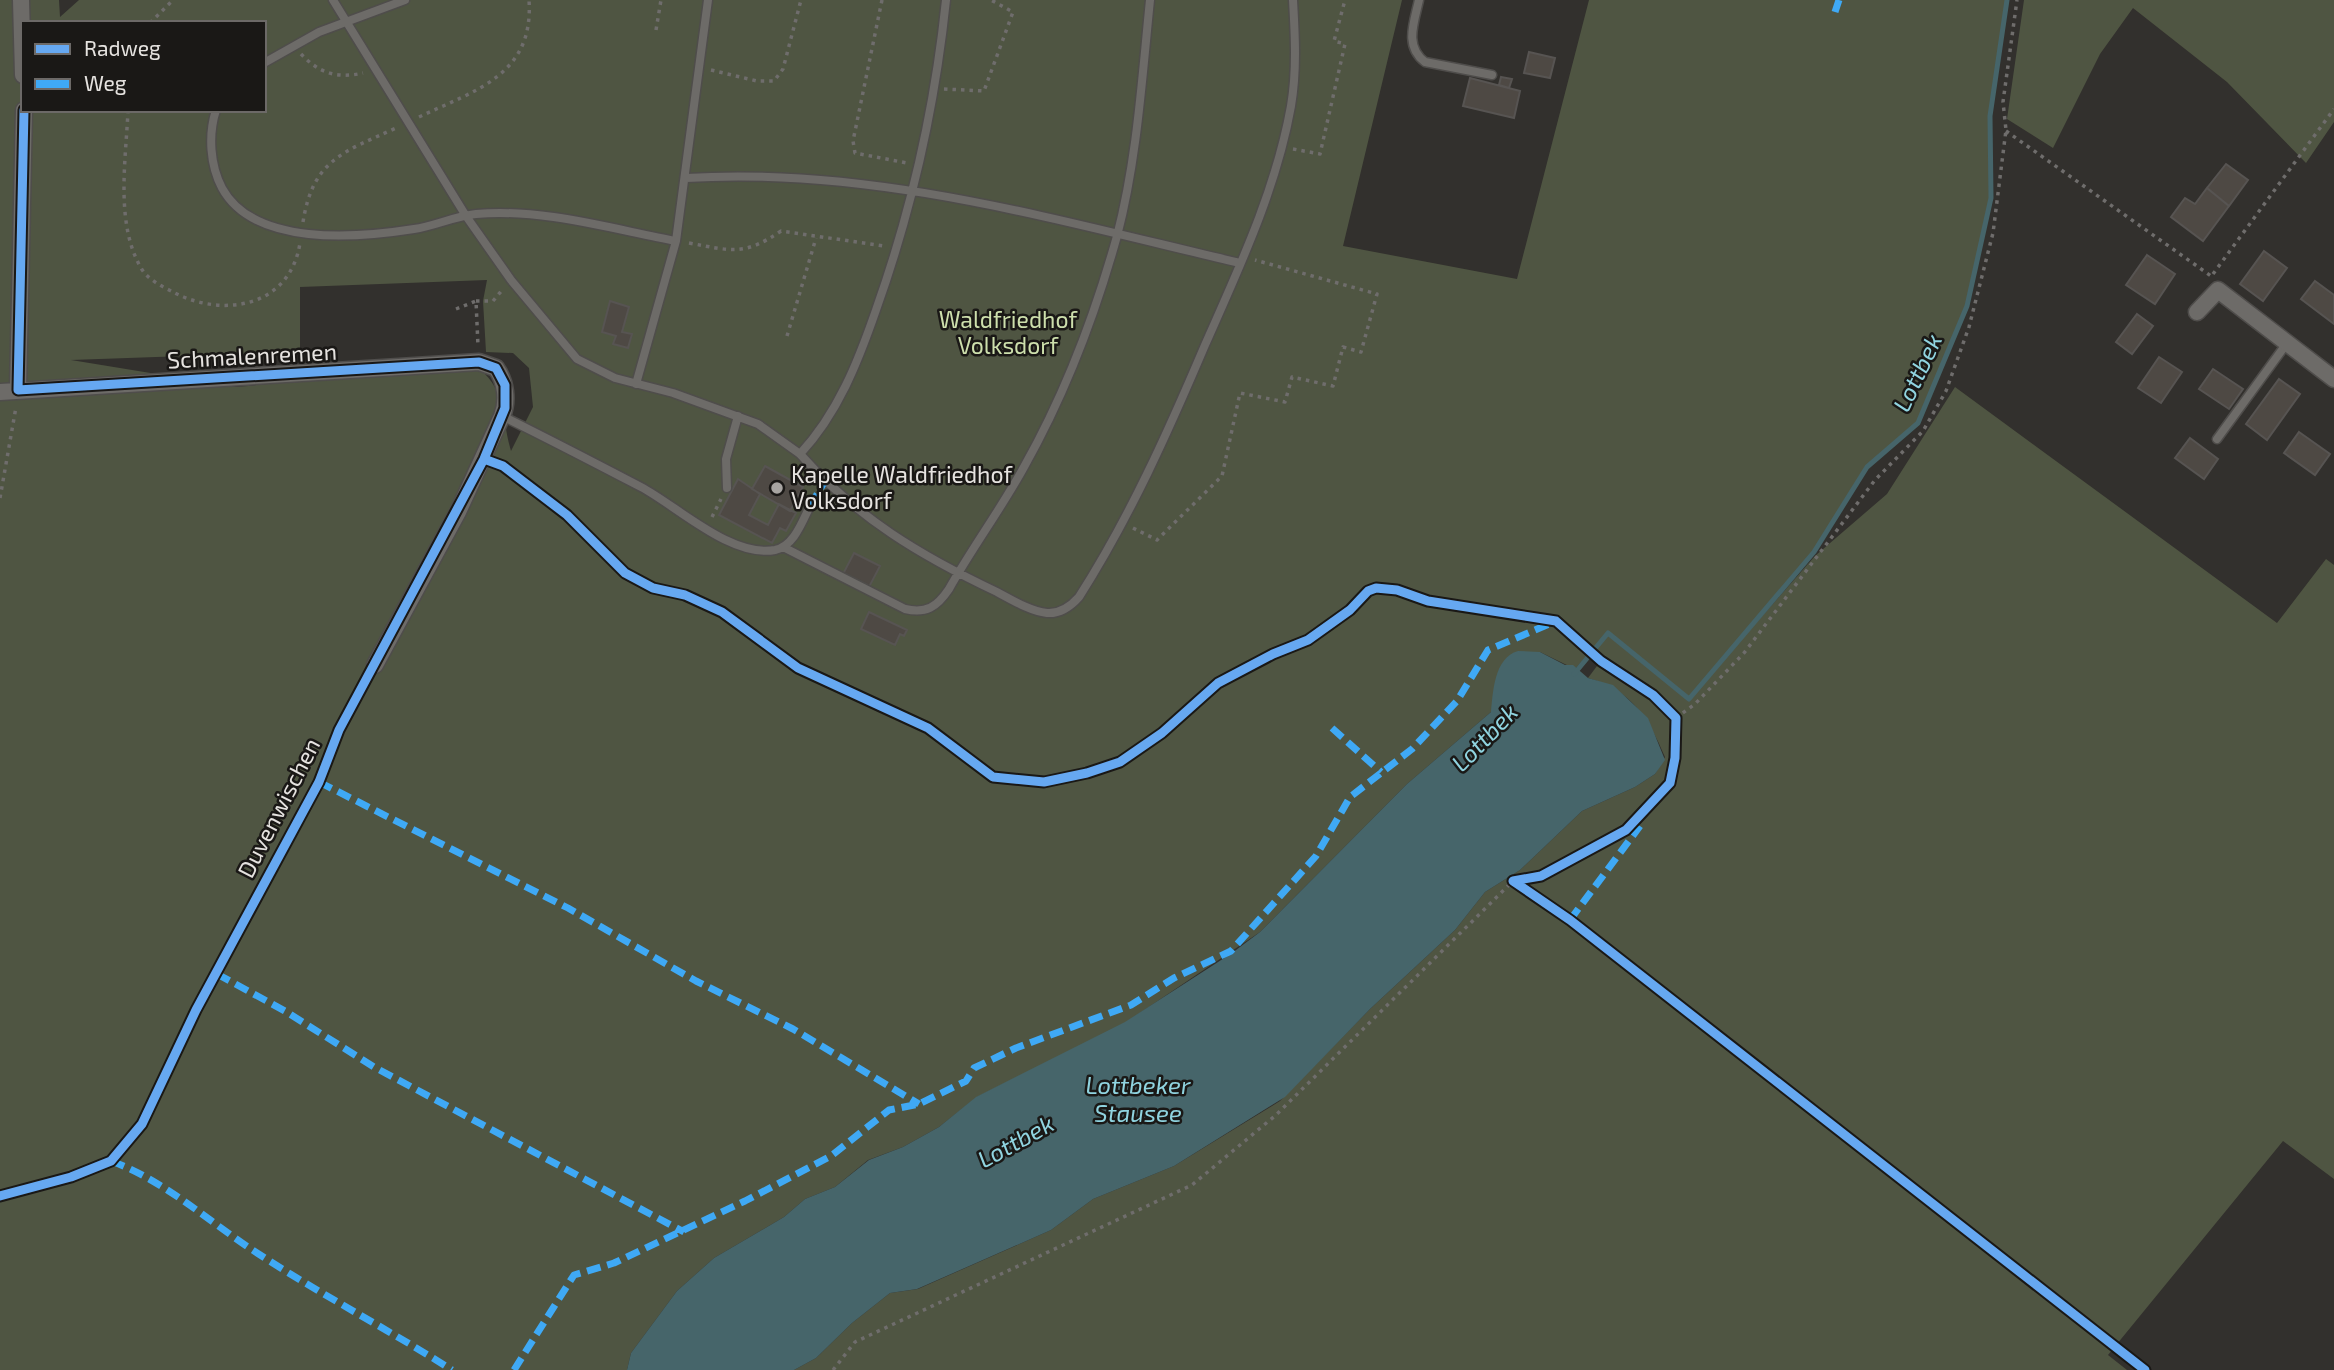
<svg xmlns="http://www.w3.org/2000/svg" width="2334" height="1370" font-family="'Exo 2',sans-serif">
<style>
.green{fill:#4f5542;fill-rule:evenodd}
.water{fill:#46656a}
.lines{fill:none;stroke-linecap:round;stroke-linejoin:round}
.stream{stroke:#46656a;stroke-width:5}
.building{fill:#4e4944;stroke:#575452;stroke-width:2}
.lane-casing{stroke:#4f4d4b;stroke-width:11}
.street-casing{stroke:#4f4d4b;stroke-width:19}
.path{stroke:#6f6d6c;stroke-width:3.5;stroke-dasharray:3.5 5;stroke-linecap:butt}
.lane{stroke:#6d6b68;stroke-width:8}
.street{stroke:#6d6b68;stroke-width:16}
.quiet{stroke:#3fa9f5;stroke-width:7;stroke-dasharray:14 7;stroke-linecap:butt}
.cycleway-casing{stroke:#1a1816;stroke-width:13}
.cycleway{stroke:#66a8f1;stroke-width:9}
.poi-dot{fill:#a7a4a1;stroke:#1a1816;stroke-width:2.5}
.labels{text-anchor:middle;stroke-width:5;stroke-linejoin:round;paint-order:stroke}
.park-label{font-size:23px;fill:#cddfac;stroke:#1a1816}
.street-label{font-size:23px;fill:#e6e3e0;stroke:#1a1816}
.poi-label{font-size:23px;fill:#e6e3e0;stroke:#1a1816;text-anchor:start}
.water-label{font-size:24px;font-style:italic;fill:#90d4e0;stroke:#1a1816}
</style>
<rect width="100%" height="100%" fill="#32302d"/>
<path class="green" d="M0,0H59L60,17L79,0H1402L1343,246L1517,279L1589,0H2007L1990,116L1991,198L1967,306L1918,423L1867,467L1814,552L1726,657L1815,556L1887,494L1955,387L2277,623L2326,559L2334,565V1179L2283,1141L2108,1355L2127,1370H794L816,1358L852,1323L890,1293L918,1289L1051,1230L1093,1199L1174,1166L1280,1101L1370,1009L1455,930L1485,892L1520,870L1582,811L1635,787L1655,774L1665,757C1648,717 1631,690 1588,678L1600,662L1592,653L1599,642L1575,669L1540,652L1491,712L1407,784L1260,932L1125,1023L977,1097L939,1127L903,1147L868,1160L835,1187L805,1199L784,1217L714,1258L677,1291L631,1353L627,1370H0ZM23,23H264V110H23ZM487,280L483,301L486,352L513,353L529,368L533,407L511,451C501,417 507,387 474,365L236,387L71,360L300,352V287Z
M2024,0H2334V122L2306,163L2227,82L2133,8L2100,54L2053,148L2007,119Z"/>
<path class="water" d="M1518,651L1540,652L1565,665H1573L1588,678L1613,685L1648,718L1665,760L1655,774L1635,787L1582,811L1520,870L1485,892L1455,930L1370,1009L1285,1097L1174,1166L1093,1199L1051,1230L917,1289L890,1293L852,1323L816,1358L794,1370H627L631,1353L677,1291L714,1258L784,1217L805,1199L835,1187L869,1160L903,1147L939,1127L976,1097L1125,1022L1232,953L1260,932L1407,784L1491,712C1493,692 1494,658 1518,651Z"/>
<g class="lines">
<path class="stream" d="M1574,674L1608,633L1689,699L1814,552L1867,467L1918,423L1967,306L1991,198L1990,116L2007,0"/>
</g>
<path class="building" d="M1529,52L1555,58L1550,78L1524,73Z
M1501,77L1512,79L1509,88L1499,85Z
M1470,78L1520,91L1514,118L1463,106Z
M2226,164L2248,180L2229,206L2207,188Z
M2207,188L2229,206L2203,241L2171,217L2185,198L2195,204Z
M2264,251L2287,268L2263,301L2240,284Z
M2147,255L2175,274L2155,304L2126,285Z
M2315,281L2334,295V324L2301,299Z
M610,301L629,307L622,332L632,334L628,348L613,344L616,336L602,332Z
M2137,314L2153,326L2132,354L2116,342Z
M2159,357L2182,372L2161,403L2138,388Z
M2213,369L2243,389L2229,409L2199,389Z
M2279,379L2300,394L2267,440L2246,424Z
M2299,432L2330,454L2315,475L2284,453Z
M2190,438L2218,459L2204,479L2175,458Z
M765,466L803,487L790,511L752,489Z
M738,479L760,494L749,515L768,525L779,504L796,513L786,531L780,528L772,543L719,515Z
M854,553L880,566L869,587L843,574Z
M869,612L907,630L904,636L900,634L895,645L861,629Z"/>
<g class="lines">
<g class="lane-casing">
<path id="lane" d="M333,0L466,216L511,280L577,359L615,378L673,393L758,424L800,454
M946,0C935,106 912,209 876,310C858,362 838,413 800,454C857,518 921,556 997,592C1012,600 1030,611 1047,613C1061,614 1071,606 1079,597C1130,517 1168,432 1205,345C1239,268 1276,190 1291,106C1297,71 1295,35 1293,0
M1419,0C1414,23 1404,46 1425,62L1492,75
M264,63L319,32L405,0
M216,110C208,135 210,165 222,188C254,247 357,238 414,229C435,226 455,216 476,214C542,208 612,229 676,241
M686,178C873,166 1060,221 1240,263
M636,384L676,241L708,0
M502,416C549,439 595,463 641,487C677,506 731,558 775,550C794,546 802,522 810,506
M2217,439L2287,343
M727,488L726,459L738,416
M783,547L905,609C926,614 937,607 949,589C972,548 1001,509 1024,467C1064,396 1095,315 1117,236C1137,160 1142,78 1150,0"/>
</g>
<g class="street-casing">
<path id="street" d="M21,0L23,75
M2197,312L2218,290L2334,379
M18,390L24,110
M0,392L479,362L496,368C506,382 508,401 502,416L458,512L375,665"/>
</g>
<path class="path" d="M882,0L853,141L855,153L907,163
M150,23L173,0
M656,30L661,0
M301,54C319,73 337,79 363,73
M711,70L757,81H774L783,69L801,0
M944,89L984,91L1013,12L991,0
M128,110C126,160 115,223 141,268C148,280 163,287 175,293C224,318 290,307 300,243
M419,117C476,90 534,75 529,0
M2006,131L2211,276
M1293,149L1320,154L1345,44L1334,41L1345,0
M303,222C313,159 344,152 396,128
M689,243C732,251 744,256 781,231L884,246
M2213,274L2334,109
M476,301H493L503,289
M456,309L476,301L478,346
M787,336L816,238
M0,498L16,407
M712,517L721,499
M1133,528L1157,540L1222,476L1240,393L1285,402L1292,377L1333,386L1343,347L1361,352L1377,294L1255,260
M1676,718L1695,704L1744,653L1875,480L1923,431L1946,391L1969,327L1993,233L2006,130L2003,102L2017,0
M0,1196L71,1177L111,1161L142,1124L196,1010L319,782L339,730L367,679
M833,1370L855,1342L1192,1185L1276,1115L1513,881"/>
<use href="#lane" class="lane"/>
<use href="#street" class="street"/>
<path class="quiet" d="M1835,12L1839,0
M810,506L825,481
M1332,728L1381,772
M319,782L568,908L696,981L793,1029L919,1104
M1570,920L1640,826
M217,974L285,1011L374,1067L684,1232
M111,1161C163,1180 206,1219 251,1249C316,1292 386,1328 452,1370
M514,1370L574,1275L614,1263L745,1201L831,1156L889,1110L919,1104L966,1081L974,1068L1016,1048L1131,1005L1174,978L1231,951L1316,856L1350,797L1412,749L1457,701L1488,650L1554,622"/>
<g class="cycleway-casing">
<path id="cycleway" d="M484,459L503,466L567,515L625,573L653,588L685,595L722,612L798,668L928,728L993,777L1044,782L1087,773L1120,762L1162,733L1218,683L1273,654L1308,640L1350,610L1368,591L1376,588L1397,590L1428,601L1556,621L1601,661L1653,695L1676,718L1675,758L1670,783L1626,830L1541,876L1513,881
M1513,881L1570,920L2145,1370
M0,1196L71,1177L111,1161L142,1124L196,1010L319,782L339,730L484,459L505,408V385L496,368L479,362L18,390L24,110"/>
</g>
<use href="#cycleway" class="cycleway"/>
</g>
<circle class="poi-dot" cx="777" cy="488" r="7"/>
<g class="labels">
<g class="park-label">
<text x="1008" y="328">Waldfriedhof<tspan x="1008" dy="26">Volksdorf</tspan></text>
</g>
<g class="street-label">
<text transform="translate(252 356) rotate(-3)" y="8">Schmalenremen</text>
<text transform="translate(279 808) rotate(-63)" y="8">Duvenwischen</text>
</g>
<g class="poi-label">
<text x="791" y="483">Kapelle Waldfriedhof<tspan x="791" dy="26">Volksdorf</tspan></text>
</g>
<g class="water-label">
<text transform="translate(1918 373) rotate(-65)" y="8">Lottbek</text>
<text transform="translate(1485 738) rotate(-46)" y="8">Lottbek</text>
<text x="1138" y="1094">Lottbeker<tspan x="1138" dy="28">Stausee</tspan></text>
<text transform="translate(1016 1142) rotate(-29)" y="8">Lottbek</text>
</g>
</g>
<rect x="21" y="21" width="245" height="91" fill="#1a1816" stroke="#6c6967" stroke-width="2"/>
<rect x="35" y="44" width="35" height="10" fill="#66a8f1" stroke="#6c6967" stroke-width="2"/>
<text x="84" y="56" font-size="21" fill="#e6e3e0">Radweg</text>
<rect x="35" y="79" width="35" height="10" fill="#3fa9f5" stroke="#6c6967" stroke-width="2"/>
<text x="84" y="91" font-size="21" fill="#e6e3e0">Weg</text>
</svg>
